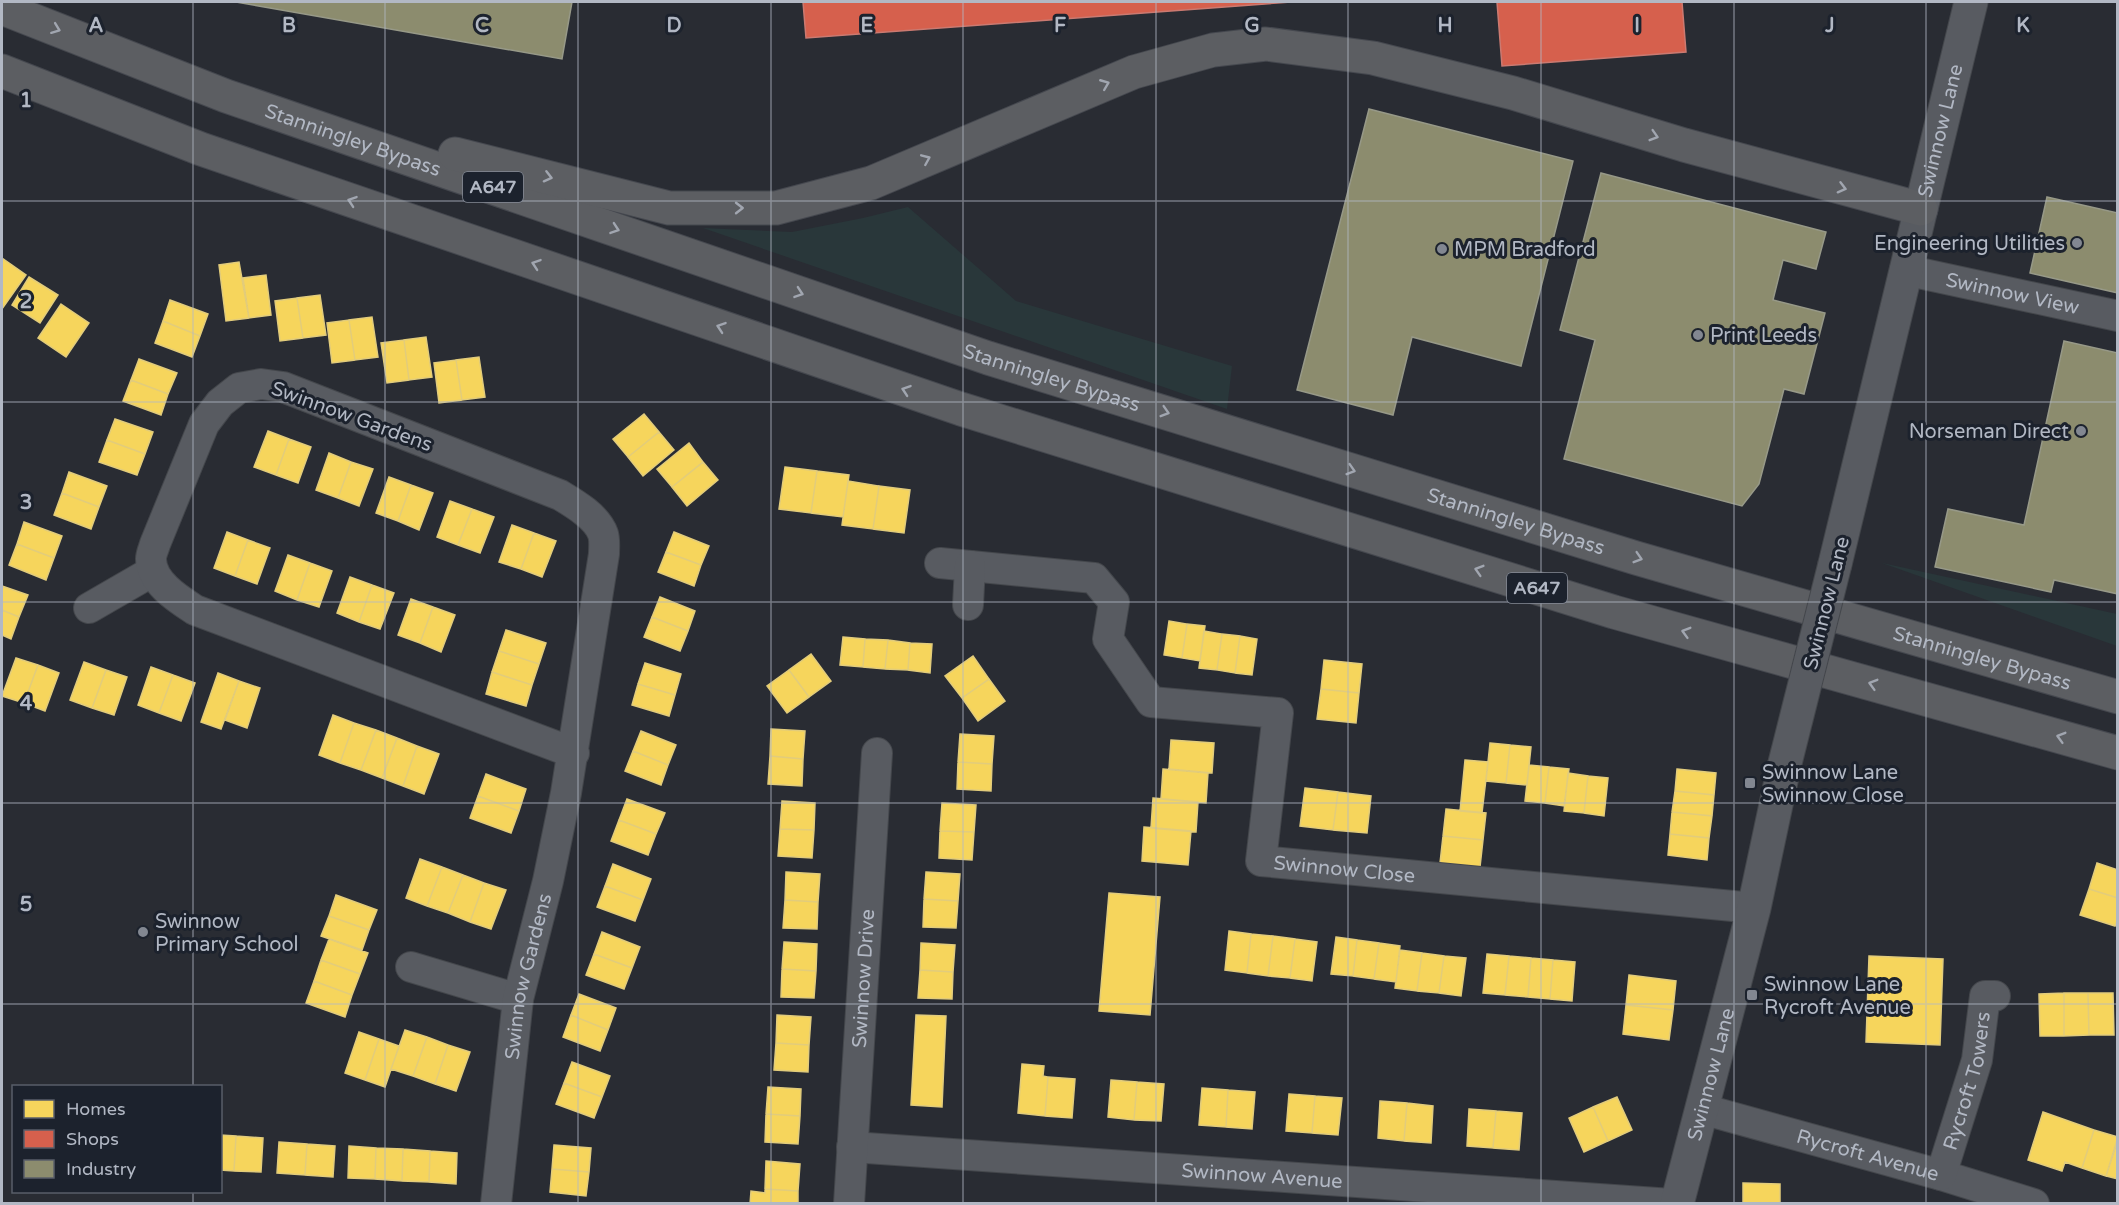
<svg xmlns="http://www.w3.org/2000/svg" width="2119" height="1205" font-family="'Varela Round',sans-serif">
<style>
.green{fill:#29373a}
.homes{fill:#f6d55c;stroke:#e2cc7b;stroke-width:1.5}
.shops{fill:#d6604d;stroke:#cb7a71;stroke-width:1.5}
.industry{fill:#8c8c6e;stroke:#979988;stroke-width:1.5}
.lines{fill:none;stroke-linecap:round;stroke-linejoin:round}
.minor-casing{stroke:#44474c;stroke-width:32}
.tertiary-casing{stroke:#44474c;stroke-width:35}
.trunk-casing{stroke:#45484f;stroke-width:35}
.minor{stroke:#585b61;stroke-width:30}
.tertiary{stroke:#585b61;stroke-width:33}
.trunk{stroke:#5c5e62;stroke-width:33}
.tertiary-bridge-casing{stroke:#44474c;stroke-width:35;stroke-linecap:butt}
.tertiary-bridge{stroke:#585b61;stroke-width:33}
.oneway{stroke:#a1a6b0}
.grid{fill:none;stroke:#b2b8c4;stroke-width:1.5;stroke-opacity:0.55}
.poi-dot{fill:#828791;stroke:#1c222d;stroke-width:2}
.labels{text-anchor:middle;stroke-width:6;stroke-linejoin:round;paint-order:stroke}
.shield{fill:#1c222d;stroke:#858b97;stroke-width:1.5}
.shield-label{font-size:18px;font-weight:bold;fill:#b2b8c4}
.street-label{font-size:20px;fill:#b2b8c4;stroke:#1c222d}
.poi-label{font-size:20px;fill:#b2b8c4;stroke:#1c222d;text-anchor:start}
.grid-label{font-size:20px;text-anchor:middle;font-weight:bold;fill:#b2b8c4;stroke:#1c222d;stroke-width:6;stroke-linejoin:round;paint-order:stroke}
</style>
<rect width="100%" height="100%" fill="#292c33"/>
<path class="green" d="M908,207L1016,301L1232,366L1227,409L703,228L792,232L863,218Z
M1882,563L2117,614V646Z"/>
<path class="homes" d="M2,258L26,275L2,309Z
M239,262L249,318L226,321L219,265Z
M266,275L271,315L249,318L243,278Z
M29,277L58,295L40,323L12,305Z
M320,295L326,335L303,338L297,298Z
M297,298L303,338L280,341L275,301Z
M170,300L208,314L200,336L163,321Z
M61,304L89,323L66,357L38,338Z
M372,317L378,357L355,360L349,320Z
M349,320L355,360L332,363L327,323Z
M163,321L200,336L192,357L155,343Z
M426,337L432,377L409,380L404,340Z
M404,340L409,380L387,383L381,343Z
M479,357L485,397L462,400L456,360Z
M139,359L177,373L168,394L131,380Z
M456,360L462,400L439,403L434,363Z
M131,380L168,394L161,415L123,401Z
M644,414L659,432L628,457L613,439Z
M115,419L153,432L145,454L107,440Z
M268,431L289,439L276,475L254,467Z
M659,432L674,450L643,476L628,457Z
M289,439L311,447L298,483L276,475Z
M107,440L145,454L137,475L99,462Z
M689,443L703,462L672,487L657,469Z
M329,453L351,462L338,498L316,490Z
M351,462L373,469L359,506L338,498Z
M703,462L718,480L687,506L672,487Z
M785,467L817,471L811,513L779,509Z
M817,471L849,475L843,517L811,513Z
M69,472L107,486L99,507L62,493Z
M389,477L411,485L398,521L376,513Z
M848,481L879,486L873,529L842,525Z
M411,485L433,493L419,530L398,521Z
M879,486L910,490L904,533L873,529Z
M62,493L99,507L91,529L54,515Z
M450,501L472,509L458,545L437,537Z
M472,509L494,517L480,553L458,545Z
M24,522L62,536L54,558L17,544Z
M512,525L534,533L521,569L499,562Z
M227,532L248,540L235,576L214,568Z
M674,532L709,546L701,565L666,552Z
M534,533L556,541L542,577L521,569Z
M248,540L270,548L257,584L235,576Z
M17,544L54,558L46,580L9,565Z
M666,552L701,565L694,586L658,572Z
M288,555L310,563L297,600L275,591Z
M310,563L332,571L319,607L297,600Z
M350,577L372,585L359,622L337,613Z
M372,585L394,593L380,629L359,622Z
M2,586L28,595L19,617L2,610Z
M660,597L695,611L688,631L652,617Z
M411,599L433,607L420,643L398,635Z
M433,607L455,615L441,652L420,643Z
M2,610L19,617L11,639L2,635Z
M652,617L688,631L680,651L644,637Z
M1169,621L1187,624L1182,658L1164,655Z
M1187,624L1205,626L1200,661L1182,658Z
M506,630L546,643L539,664L499,651Z
M1204,631L1222,634L1217,670L1199,668Z
M1222,634L1240,636L1235,673L1217,670Z
M1240,636L1257,639L1252,675L1235,673Z
M843,637L865,639L863,667L840,665Z
M865,639L888,640L885,669L863,667Z
M888,640L910,643L908,670L885,669Z
M910,643L932,644L930,673L908,670Z
M499,651L539,664L532,685L492,672Z
M811,654L831,681L809,697L789,670Z
M973,656L989,679L962,698L945,676Z
M16,658L38,665L24,703L2,696Z
M1324,660L1362,664L1359,693L1321,689Z
M84,662L106,670L92,708L70,700Z
M645,663L681,674L675,695L638,684Z
M38,665L59,673L45,711L24,703Z
M151,667L173,675L159,713L138,705Z
M106,670L127,677L114,715L92,708Z
M789,670L809,697L787,713L767,686Z
M492,672L532,685L526,706L486,694Z
M218,673L239,681L221,729L201,722Z
M173,675L195,683L181,721L159,713Z
M989,679L1005,701L978,721L962,698Z
M239,681L260,688L247,728L225,720Z
M638,684L675,695L669,716L632,705Z
M1321,689L1359,693L1356,723L1317,719Z
M333,715L354,723L340,763L319,755Z
M354,723L376,730L361,770L340,763Z
M771,729L805,731L803,759L770,756Z
M376,730L397,738L382,778L361,770Z
M641,731L676,745L668,765L633,751Z
M960,734L994,736L992,764L958,762Z
M397,738L417,746L403,786L382,778Z
M1171,740L1214,743L1212,773L1169,769Z
M1490,743L1510,745L1506,783L1486,781Z
M1510,745L1531,747L1527,785L1506,783Z
M417,746L439,754L424,794L403,786Z
M633,751L668,765L661,785L625,771Z
M770,756L803,759L802,786L768,784Z
M1465,760L1488,762L1482,813L1460,811Z
M958,762L992,764L991,791L957,789Z
M1529,765L1549,767L1545,803L1525,801Z
M1549,767L1569,769L1564,806L1545,803Z
M1163,769L1208,773L1206,803L1161,799Z
M1677,769L1716,773L1714,795L1675,791Z
M1568,773L1588,776L1584,813L1564,811Z
M486,774L526,789L519,811L478,796Z
M1588,776L1608,778L1604,816L1584,813Z
M1305,788L1338,792L1333,830L1300,826Z
M1675,791L1714,795L1712,816L1672,812Z
M1338,792L1371,796L1367,833L1333,830Z
M478,796L519,811L511,833L470,818Z
M1153,798L1198,802L1196,832L1151,828Z
M627,799L665,813L656,834L619,820Z
M782,801L815,803L814,830L780,829Z
M942,803L976,805L974,832L940,831Z
M1446,809L1486,813L1483,840L1443,836Z
M1672,812L1712,816L1709,838L1670,834Z
M619,820L656,834L648,855L611,841Z
M1144,827L1191,831L1188,865L1142,861Z
M780,829L814,830L812,858L778,856Z
M940,831L974,832L972,860L939,858Z
M1670,834L1709,838L1707,860L1668,855Z
M1443,836L1483,840L1480,867L1440,863Z
M420,859L442,867L427,906L406,898Z
M2097,863L2118,870V898L2089,889Z
M613,864L651,879L643,900L605,886Z
M442,867L463,875L448,913L427,906Z
M786,872L820,874L818,902L785,900Z
M926,872L960,874L958,901L924,899Z
M463,875L484,883L470,922L448,913Z
M484,883L506,890L491,929L470,922Z
M605,886L643,900L635,921L597,907Z
M2089,889L2118,898V919L2115,926L2080,915Z
M1109,893L1160,897L1150,1015L1099,1011Z
M336,895L377,910L369,930L329,916Z
M924,899L958,901L956,928L923,927Z
M785,900L818,902L817,929L783,928Z
M329,916L369,930L362,950L321,936Z
M1229,931L1251,934L1247,973L1225,970Z
M602,932L640,947L632,968L594,954Z
M1251,934L1273,936L1268,976L1247,973Z
M1273,936L1295,939L1290,978L1268,976Z
M1336,937L1357,940L1353,976L1331,974Z
M329,939L368,953L360,974L321,960Z
M1295,939L1317,942L1312,981L1290,978Z
M1357,940L1379,943L1374,979L1353,976Z
M784,942L817,944L816,971L782,969Z
M921,943L955,945L953,972L920,970Z
M1379,943L1400,946L1396,982L1374,979Z
M1400,950L1422,953L1417,991L1395,988Z
M1422,953L1444,956L1439,993L1417,991Z
M594,954L632,968L624,989L586,975Z
M1487,954L1509,956L1505,995L1483,993Z
M1444,956L1466,958L1461,996L1439,993Z
M1509,956L1531,958L1528,997L1505,995Z
M1869,956L1943,959L1940,1045L1866,1042Z
M1531,958L1553,960L1550,999L1528,997Z
M321,960L360,974L352,995L314,981Z
M1553,960L1575,962L1572,1001L1550,999Z
M782,969L816,971L814,998L781,997Z
M920,970L953,972L952,999L918,998Z
M1629,975L1676,981L1673,1010L1626,1005Z
M314,981L352,995L345,1017L306,1003Z
M2064,993V1036H2040L2039,994Z
M2064,993H2088L2089,1035L2064,1036Z
M2088,993H2113L2114,1035H2089Z
M579,994L616,1008L608,1030L571,1015Z
M1626,1005L1673,1010L1669,1040L1623,1034Z
M571,1015L608,1030L600,1051L563,1037Z
M777,1015L811,1017L809,1045L776,1043Z
M916,1015L946,1016L942,1107L911,1105Z
M405,1030L427,1037L413,1076L391,1069Z
M359,1032L379,1039L365,1080L345,1073Z
M427,1037L448,1045L435,1084L413,1076Z
M379,1039L399,1046L385,1087L365,1080Z
M776,1043L809,1045L808,1072L774,1070Z
M448,1045L470,1052L456,1091L435,1084Z
M572,1062L610,1076L602,1097L564,1083Z
M1022,1064L1044,1066L1043,1076L1048,1077L1045,1116L1018,1113Z
M1048,1077L1075,1079L1072,1118L1045,1116Z
M1111,1080L1137,1082L1134,1120L1108,1117Z
M1137,1082L1164,1084L1161,1121L1134,1120Z
M564,1083L602,1097L594,1118L556,1104Z
M768,1087L801,1089L800,1116L766,1114Z
M1202,1088L1228,1090L1226,1127L1199,1125Z
M1228,1090L1255,1092L1252,1129L1226,1127Z
M1289,1094L1315,1096L1312,1133L1286,1131Z
M1315,1096L1342,1098L1338,1135L1312,1133Z
M1617,1097L1632,1130L1608,1141L1593,1107Z
M1380,1101L1407,1103L1404,1141L1378,1138Z
M1407,1103L1433,1106L1431,1143L1404,1141Z
M1593,1107L1608,1141L1584,1152L1569,1118Z
M1469,1109L1496,1111L1493,1148L1467,1146Z
M1496,1111L1522,1113L1519,1150L1493,1148Z
M2043,1112L2094,1130L2082,1168L2065,1162L2062,1171L2028,1160Z
M766,1114L800,1116L798,1144L765,1142Z
M2094,1130L2118,1137L2106,1176L2082,1168Z
M220,1135L236,1136L234,1171L220,1170Z
M236,1136L263,1138L261,1172L234,1171Z
M2118,1140V1179L2106,1176Z
M279,1142L307,1144L305,1175L277,1173Z
M307,1144L335,1146L333,1177L305,1175Z
M554,1145L591,1148L589,1172L552,1169Z
M349,1146L376,1148L375,1179L348,1178Z
M376,1148L403,1149L402,1181L375,1179Z
M403,1149L430,1151L429,1182L402,1181Z
M430,1151L457,1153L456,1184L429,1182Z
M766,1161L800,1164L798,1191L765,1189Z
M552,1169L589,1172L586,1196L550,1192Z
M1743,1183L1780,1184V1204H1743Z
M765,1189L798,1191V1204H750L751,1191L765,1193Z"/>
<path class="shops" d="M803,2H1291L806,38Z
M1497,2H1682L1686,52L1502,66Z"/>
<path class="industry" d="M236,2H572L562,59Z
M1369,109L1573,161L1521,366L1412,337L1393,415L1297,390Z
M1601,173L1826,232L1816,269L1783,260L1773,300L1825,313L1804,394L1784,389L1759,484L1742,506L1564,459L1595,340L1560,330Z
M2047,197L2118,213V293L2030,273Z
M2064,341L2118,353V594L2054,580L2051,592L1935,567L1948,509L2024,525Z"/>
<g class="lines">
<g class="minor-casing">
<g id="minor">
<path id="s1" d="M1905,270L2118,316"/>
<path id="s2" d="M940,563L1094,578L1114,602L1108,639L1151,702L1278,713L1261,861L1754,908"/>
<path d="M968,605L970,566"/>
<path d="M89,608L153,571"/>
<path d="M411,967L518,999"/>
<path id="s3" d="M1702,1109L1941,1175L2034,1204"/>
<path id="s4" d="M852,1147L1672,1204"/>
<path id="s5" d="M1941,1175L1977,1060L1985,996H1995"/>
<path id="s6" d="M496,1204L518,999L548,881L566,793L604,554C604,548 605,540 603,534C597,517 575,504 560,495L283,387L261,384L239,388L220,403L204,424L155,544C154,548 151,554 151,559C151,582 178,599 195,610L574,753"/>
<path id="s7" d="M849,1204L877,753"/>
</g>
</g>
<g class="tertiary-casing">
<g id="tertiary">
<path id="s8" d="M1835,564L1971,2"/>
<path id="s9" d="M1677,1204L1754,908L1784,767"/>
</g>
</g>
<g class="trunk-casing">
<g id="trunk">
<path id="s10" d="M2,8L226,96L988,358L1636,558L2118,697"/>
<path d="M2,71L201,149L961,409L1614,612L2118,753"/>
<path d="M455,154L669,208H776L871,183L1134,72L1213,50L1266,44L1373,58L1513,93L1684,145L1921,209"/>
</g>
</g>
<use href="#minor" class="minor"/>
<use href="#tertiary" class="tertiary"/>
<use href="#trunk" class="trunk"/>
<g class="tertiary-bridge-casing">
<path id="tertiary-bridge" d="M1784,767L1835,564"/>
</g>
<use href="#tertiary-bridge" class="tertiary-bridge"/>
</g>
<defs><path id="oneway-chevron" d="M-2-3.5L2.5 0L-2 3.5" fill="none" stroke-width="1.6" stroke-linecap="round" stroke-linejoin="round" transform="scale(1.5)"/></defs>
<g class="oneway">
<use href="#oneway-chevron" transform="translate(56 29) rotate(21)"/>
<use href="#oneway-chevron" transform="translate(1105 84) rotate(-22)"/>
<use href="#oneway-chevron" transform="translate(1654 136) rotate(17)"/>
<use href="#oneway-chevron" transform="translate(926 159) rotate(-23)"/>
<use href="#oneway-chevron" transform="translate(548 177) rotate(14)"/>
<use href="#oneway-chevron" transform="translate(1842 188) rotate(15)"/>
<use href="#oneway-chevron" transform="translate(352 201) rotate(-161)"/>
<use href="#oneway-chevron" transform="translate(739 208)"/>
<use href="#oneway-chevron" transform="translate(615 229) rotate(19)"/>
<use href="#oneway-chevron" transform="translate(536 264) rotate(-161)"/>
<use href="#oneway-chevron" transform="translate(799 293) rotate(19)"/>
<use href="#oneway-chevron" transform="translate(721 327) rotate(-161)"/>
<use href="#oneway-chevron" transform="translate(906 390) rotate(-161)"/>
<use href="#oneway-chevron" transform="translate(1165 412) rotate(17)"/>
<use href="#oneway-chevron" transform="translate(1351 470) rotate(17)"/>
<use href="#oneway-chevron" transform="translate(1638 558) rotate(17)"/>
<use href="#oneway-chevron" transform="translate(1479 570) rotate(-163)"/>
<use href="#oneway-chevron" transform="translate(1686 632) rotate(-164)"/>
<use href="#oneway-chevron" transform="translate(1873 684) rotate(-164)"/>
<use href="#oneway-chevron" transform="translate(2061 737) rotate(-164)"/>
</g>
<path class="grid" d="M193,2V1086M385,2V1204M578,2V1204M771,2V1204M963,2V1204M1156,2V1204M1348,2V1204M1541,2V1204M1734,2V1204M1926,2V1204M2,201H2118M2,402H2118M2,602H2118M2,803H2118M2,1004H2118M193,1192V1204"/>
<g class="poi-dot">
<circle cx="2077" cy="243" r="6"/>
<circle cx="1442" cy="249" r="6"/>
<circle cx="1698" cy="335" r="6"/>
<circle cx="2081" cy="431" r="6"/>
<rect x="1744" y="777" width="12" height="12" rx="3"/>
<circle cx="143" cy="932" r="6"/>
<rect x="1746" y="989" width="12" height="12" rx="3"/>
</g>
<g class="labels">
<g class="shield">
<rect x="463" y="172" width="60" height="30" rx="4.5"/>
<rect x="1507" y="573" width="60" height="30" rx="4.5"/>
</g>
<g class="shield-label">
<text x="493" y="193">A647</text>
<text x="1537" y="594">A647</text>
</g>
<g class="street-label">
<text dy="7" stroke="none"><textPath href="#s8" startOffset="446">Swinnow Lane</textPath></text>
<text dy="7" stroke="none"><textPath href="#s10" startOffset="375">Stanningley Bypass</textPath></text>
<text dy="7" stroke="none"><textPath href="#s1" startOffset="110">Swinnow View</textPath></text>
<text dy="7" stroke="none"><textPath href="#s10" startOffset="1113">Stanningley Bypass</textPath></text>
<text transform="translate(352 416) rotate(20)" y="7">Swinnow Gardens</text>
<text dy="7" stroke="none"><textPath href="#s10" startOffset="1599">Stanningley Bypass</textPath></text>
<text transform="translate(1826 603) rotate(-76)" y="7">Swinnow Lane</text>
<text dy="7" stroke="none"><textPath href="#s10" startOffset="2085">Stanningley Bypass</textPath></text>
<text dy="7" stroke="none"><textPath href="#s2" startOffset="660">Swinnow Close</textPath></text>
<text dy="7" stroke="none"><textPath href="#s6" startOffset="230">Swinnow Gardens</textPath></text>
<text dy="7" stroke="none"><textPath href="#s7" startOffset="226">Swinnow Drive</textPath></text>
<text dy="7" stroke="none"><textPath href="#s9" startOffset="134">Swinnow Lane</textPath></text>
<text dy="7" stroke="none"><textPath href="#s5" startOffset="98">Rycroft Towers</textPath></text>
<text dy="7" stroke="none"><textPath href="#s3" startOffset="172">Rycroft Avenue</textPath></text>
<text dy="7" stroke="none"><textPath href="#s4" startOffset="411">Swinnow Avenue</textPath></text>
</g>
<g class="poi-label">
<text x="2065" y="250" text-anchor="end">Engineering Utilities</text>
<text x="1454" y="256">MPM Bradford</text>
<text x="1710" y="342">Print Leeds</text>
<text x="2069" y="438" text-anchor="end">Norseman Direct</text>
<text x="1762" y="779">Swinnow Lane<tspan x="1762" dy="23">Swinnow Close</tspan></text>
<text x="155" y="928">Swinnow<tspan x="155" dy="23">Primary School</tspan></text>
<text x="1764" y="991">Swinnow Lane<tspan x="1764" dy="23">Rycroft Avenue</tspan></text>
</g>
</g>
<g class="grid-label">
<text x="96" y="32">A</text>
<text x="289" y="32">B</text>
<text x="482" y="32">C</text>
<text x="674" y="32">D</text>
<text x="867" y="32">E</text>
<text x="1060" y="32">F</text>
<text x="1252" y="32">G</text>
<text x="1445" y="32">H</text>
<text x="1637" y="32">I</text>
<text x="1830" y="32">J</text>
<text x="2023" y="32">K</text>
<text x="26" y="107">1</text>
<text x="26" y="308">2</text>
<text x="26" y="509">3</text>
<text x="26" y="710">4</text>
<text x="26" y="911">5</text>
</g>
<rect width="2119" height="1205" fill="none" stroke="#b2b8c4" stroke-width="6"/>
<rect x="12" y="1085" width="210" height="108" fill="#1c222d" stroke="#585e69" stroke-width="1.5"/>
<rect x="24" y="1100" width="30" height="18" fill="#f6d55c" stroke="#585e69" stroke-width="1.5"/>
<text x="66" y="1115" font-size="18" fill="#b2b8c4">Homes</text>
<rect x="24" y="1130" width="30" height="18" fill="#d6604d" stroke="#585e69" stroke-width="1.5"/>
<text x="66" y="1145" font-size="18" fill="#b2b8c4">Shops</text>
<rect x="24" y="1160" width="30" height="18" fill="#8c8c6e" stroke="#585e69" stroke-width="1.5"/>
<text x="66" y="1175" font-size="18" fill="#b2b8c4">Industry</text>
</svg>
